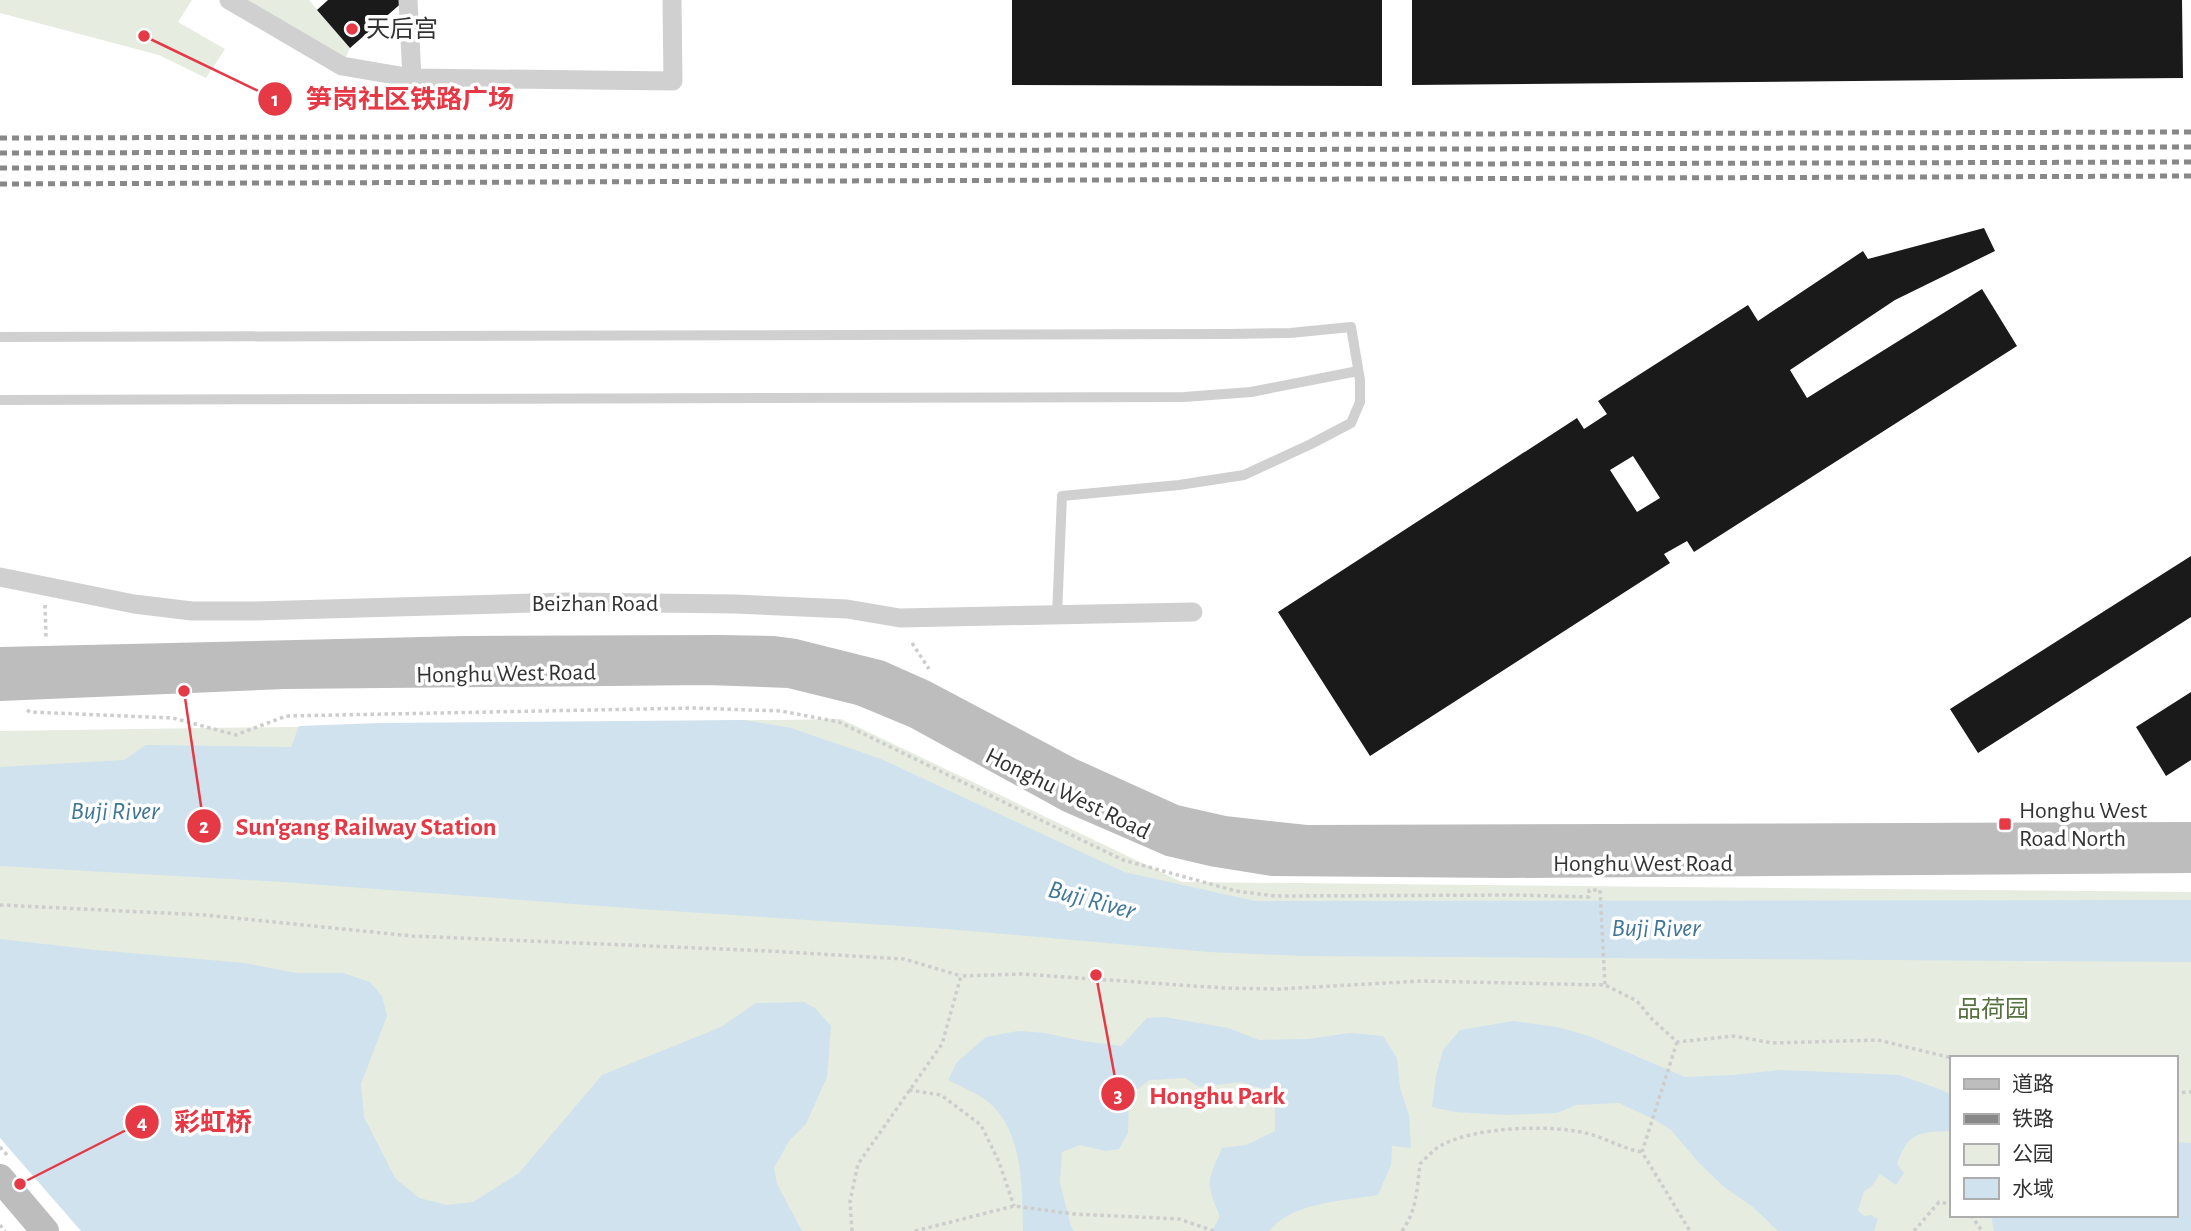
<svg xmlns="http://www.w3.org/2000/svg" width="2191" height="1231" font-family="'Alegreya Sans','Noto Sans SC',sans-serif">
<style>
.green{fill:#e6ecdf;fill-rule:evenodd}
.water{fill:#cfe2ee}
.pier{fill:#fff}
.building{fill:#1a1a1a;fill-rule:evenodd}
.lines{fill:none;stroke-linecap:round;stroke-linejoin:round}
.path{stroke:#cdcdcd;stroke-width:3.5;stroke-dasharray:3.5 3.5;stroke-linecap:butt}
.lane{stroke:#d0d0d0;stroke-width:10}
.street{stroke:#d0d0d0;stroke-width:19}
.secondary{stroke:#bdbdbd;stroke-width:28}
.rail{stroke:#888;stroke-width:5;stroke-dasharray:7 5;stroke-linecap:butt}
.poi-dot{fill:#e63946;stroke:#fff;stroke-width:2.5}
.labels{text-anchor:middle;stroke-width:7;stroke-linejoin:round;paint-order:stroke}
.poi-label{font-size:24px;fill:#333;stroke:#fff;text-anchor:start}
.street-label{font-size:24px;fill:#333;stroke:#fff}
.park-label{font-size:24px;fill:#56703f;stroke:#fff}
.water-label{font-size:26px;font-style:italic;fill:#3f7597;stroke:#fff}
.leader{fill:none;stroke:#e63946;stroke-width:2.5}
.callout-dot{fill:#e63946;stroke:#fff;stroke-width:2.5}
.mark-label{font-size:21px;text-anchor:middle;font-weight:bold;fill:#fff}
.callout-label{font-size:26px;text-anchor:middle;font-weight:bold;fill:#e63946;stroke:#fff;stroke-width:7;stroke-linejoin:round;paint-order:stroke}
</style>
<rect width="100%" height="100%" fill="#fff"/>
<path class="green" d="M0,0H192L178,22L225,49L206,78L159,55L0,13Z
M229,0H309L350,48L342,66Z
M841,719L1182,882L2191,892V1231H0V731ZM1951,1058H2175V1215H1951Z"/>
<path class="water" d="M744,720L791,728L881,759L1124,872L1255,901L2191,900V962L1304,956L1209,952L947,929L641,909L283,882L0,866V767L124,760L146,745L291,747L299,726L379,723Z
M0,939L96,950L244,963L296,973H343L370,982L382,996L387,1016L361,1084L364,1117L395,1178L419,1198L447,1205L473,1202L519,1173L602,1075L721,1027L756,1003L804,1002L815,1008L831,1026L827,1077L806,1124L789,1141L774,1168L777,1184L802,1231H0Z
M1164,1017L1228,1028L1259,1040L1308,1039L1350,1033L1383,1036L1397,1058L1400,1088L1409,1115L1411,1148L1392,1146L1391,1165L1378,1195C1344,1201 1292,1202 1269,1231H1212L1220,1216C1205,1181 1207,1183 1222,1148L1246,1145L1275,1131V1109L1263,1089L1241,1082L1199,1087L1185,1078L1149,1080L1129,1096L1128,1133L1119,1149L1106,1151L1080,1145L1062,1152L1060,1183L1071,1226L1074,1231H1023C1022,1187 1024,1126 983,1098C972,1091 959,1086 948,1080L957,1062L986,1037L1018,1031L1045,1033L1082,1041L1121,1046L1147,1018Z
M1513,1021L1557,1027L1589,1036L1685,1077L1732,1075L1780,1070L1899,1075L1942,1090L1951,1095V1131C1919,1132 1908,1132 1897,1164L1904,1173L1896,1185L1880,1174L1872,1186L1864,1191L1858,1210L1864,1216L1871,1215L1878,1219L1874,1231H1778L1753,1207L1724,1187L1699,1163L1671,1130L1657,1121L1619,1103L1576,1105L1557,1113L1505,1115L1455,1112L1432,1107L1436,1076L1443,1050L1460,1030Z
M2175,1142L2191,1143V1231H1994L1991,1215H2175Z"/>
<path class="pier" d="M0,1138L81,1231H0Z"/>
<path class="building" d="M328,0H405L350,48L317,10Z
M1012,0H1382V86L1012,85Z
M1412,0H2182L2183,78L1412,85Z
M1984,228L1995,251L1895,300L1790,370L1807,398L1982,289L2017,346L1694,552L1687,541L1664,554L1670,563L1370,756L1278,612L1577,418L1584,429L1607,414L1598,401L1748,305L1758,321L1863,251L1868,259ZM1633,456L1660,498L1637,512L1610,470Z
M2191,556V617L1978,753L1950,709Z
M2191,692V760L2166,776L2136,727Z"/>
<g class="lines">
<path class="path" d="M45,605L46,638
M912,643L929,669
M27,710L30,712L173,718L236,735L286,716L693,708L781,711L839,722L1123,860L1236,891L1275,896L1518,895L1589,897V890H1600L1605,985
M0,905L205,915L412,936L769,951L904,959L961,976
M1677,1042L1642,1152L1690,1231
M909,1090L941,1095L981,1125L999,1162L1014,1206
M2175,1093L2191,1092
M0,1147L8,1156
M1971,1215L1982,1231
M0,1225L5,1231
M852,1231L850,1201L858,1164L942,1044L961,976L1021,974L1224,988L1279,989L1421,981L1605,985L1637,1001L1651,1018L1677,1042L1734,1036L1772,1043L1878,1040L1952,1058
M915,1231L1014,1206L1074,1214L1179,1219L1214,1231
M1402,1231C1417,1210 1417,1189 1420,1164C1426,1158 1433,1150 1440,1146C1473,1127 1548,1124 1585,1133C1605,1137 1622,1149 1642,1152
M1914,1231L1939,1202L1951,1204"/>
<path class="lane" d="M0,337L1228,334L1290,333L1351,327L1360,380V402L1351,423L1311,444L1244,475L1179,485L1062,496L1057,615
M0,400L1184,397L1251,392L1358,371"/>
<path class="street" d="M229,0L342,66L412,78
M408,0L412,78L673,81L672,0
M0,577L134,604L192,611H256L568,602L735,604L847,609L900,618L1193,612"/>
<path class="secondary" d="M0,661L464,650L718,649L772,650L795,653L879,674L924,694L1071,772L1175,819L1224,830L1306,839L2191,836
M0,687L284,675L708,671L789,674L862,692L915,714L1070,799L1169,842L1216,853L1272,862L1508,864L2191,859
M0,1178L45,1231"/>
<path class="rail" d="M0,138L2191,132
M0,153L2191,147
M0,168L2191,162
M0,184L2191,176"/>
</g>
<g class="poi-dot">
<circle cx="352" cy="29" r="7"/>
<rect x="1998" y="817" width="14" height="14" rx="3.5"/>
</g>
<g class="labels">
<g class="poi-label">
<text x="366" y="37">天后宫</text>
<text x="2019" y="818">Honghu West<tspan x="2019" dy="28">Road North</tspan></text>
</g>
<g class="street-label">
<text x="595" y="611">Beizhan Road</text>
<text transform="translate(506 673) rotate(-1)" y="8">Honghu West Road</text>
<text transform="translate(1068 793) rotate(26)" y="8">Honghu West Road</text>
<text x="1643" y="871">Honghu West Road</text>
</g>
<g class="park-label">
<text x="1993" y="1017">品荷园</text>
</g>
<g class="water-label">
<text x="115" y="819">Buji River</text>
<text transform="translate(1092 899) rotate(15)" y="9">Buji River</text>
<text x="1656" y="936">Buji River</text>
</g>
</g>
<path class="leader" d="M144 36L275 99M184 691L204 826M1096 975L1118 1094M20 1184L142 1122"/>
<g class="callout-dot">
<circle cx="144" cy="36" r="7"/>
<circle cx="184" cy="691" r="7"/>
<circle cx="1096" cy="975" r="7"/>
<circle cx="20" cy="1184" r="7"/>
<circle cx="275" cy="99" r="18"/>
<circle cx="204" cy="826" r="18"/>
<circle cx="1118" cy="1094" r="18"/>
<circle cx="142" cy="1122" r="18"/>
</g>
<g class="mark-label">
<text x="275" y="106">1</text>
<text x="204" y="833">2</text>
<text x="1118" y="1102">3</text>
<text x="142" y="1129">4</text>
</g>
<g class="callout-label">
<text x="410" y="108">笋岗社区铁路广场</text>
<text x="366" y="835">Sun'gang Railway Station</text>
<text x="1217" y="1104">Honghu Park</text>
<text x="213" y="1131">彩虹桥</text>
</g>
<rect x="1950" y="1056" width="228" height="161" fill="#ffffff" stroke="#adadad" stroke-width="2"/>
<rect x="1964" y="1079" width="35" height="10" fill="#bdbdbd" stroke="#adadad" stroke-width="2"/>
<text x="2012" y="1091" font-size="21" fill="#333333">道路</text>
<rect x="1964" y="1114" width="35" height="10" fill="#888888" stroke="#adadad" stroke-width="2"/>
<text x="2012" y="1126" font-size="21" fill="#333333">铁路</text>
<rect x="1964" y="1144" width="35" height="21" fill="#e6ecdf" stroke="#adadad" stroke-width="2"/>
<text x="2012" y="1161" font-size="21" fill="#333333">公园</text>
<rect x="1964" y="1178" width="35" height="21" fill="#cfe2ee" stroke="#adadad" stroke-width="2"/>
<text x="2012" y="1196" font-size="21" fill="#333333">水域</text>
</svg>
